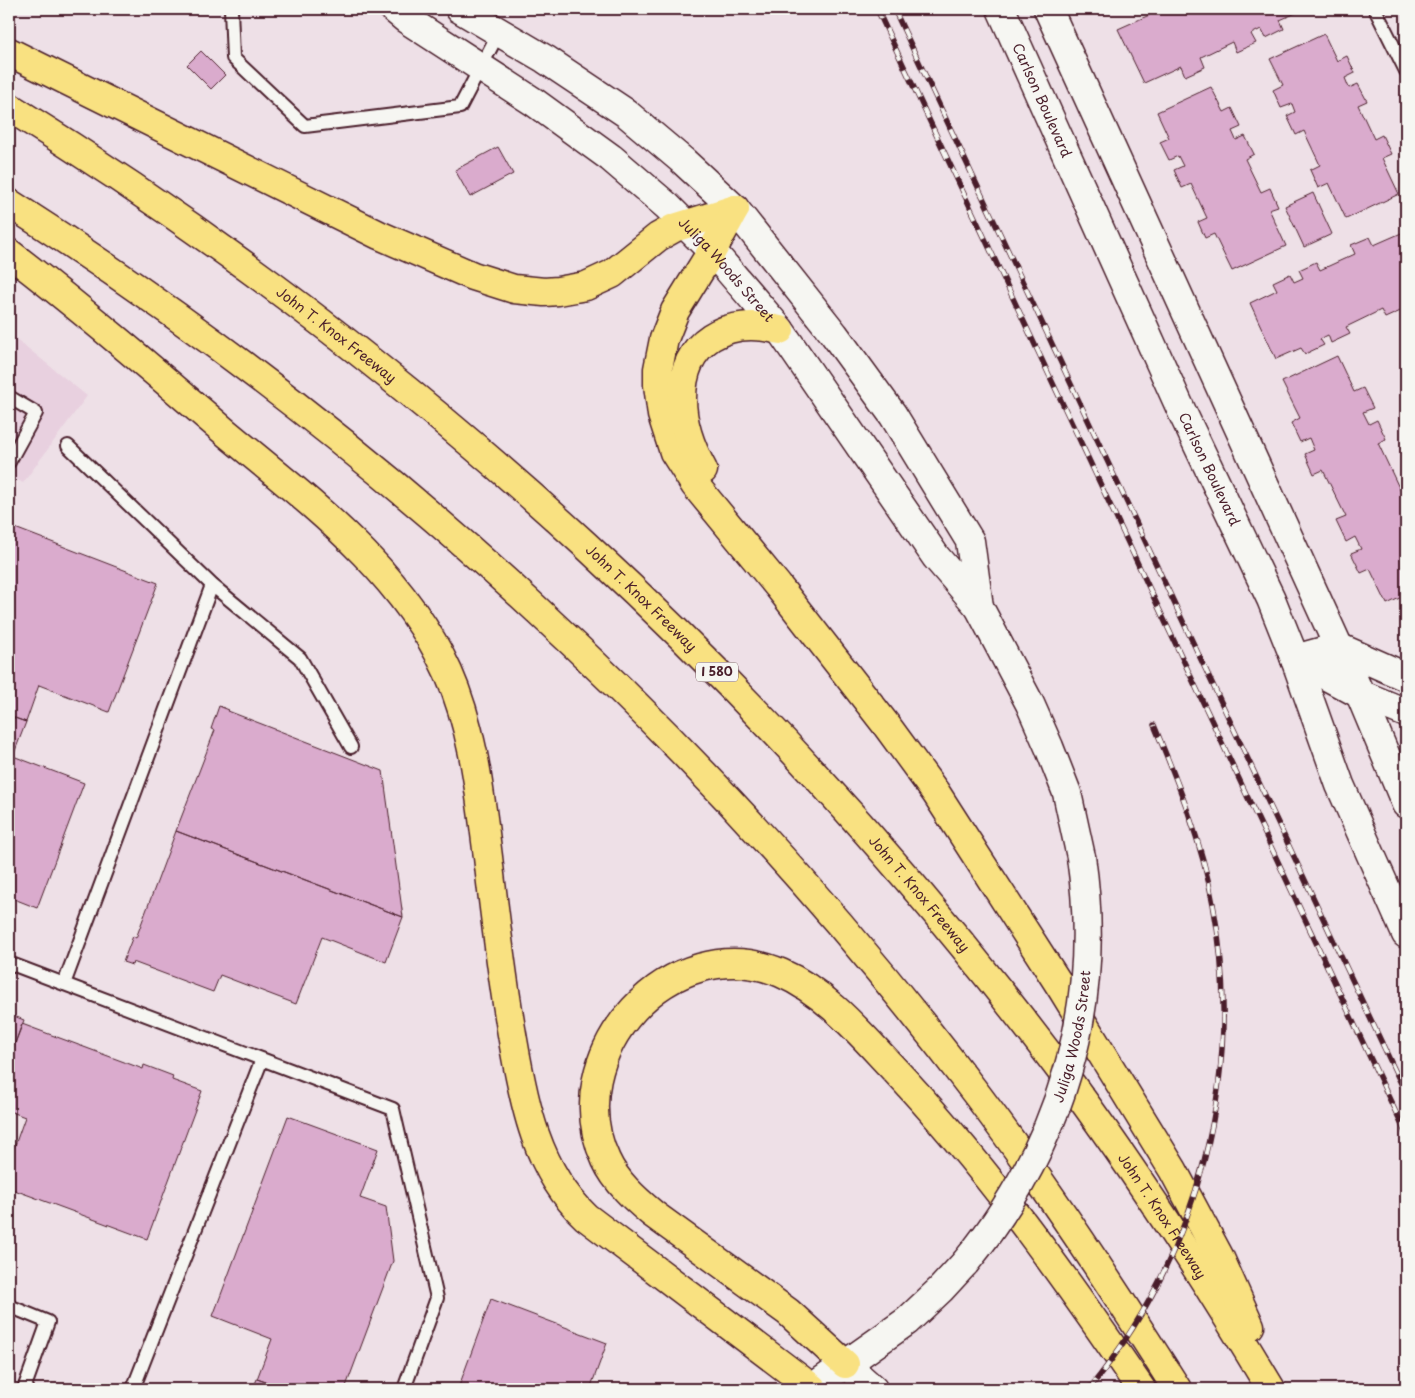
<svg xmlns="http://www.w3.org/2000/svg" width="1415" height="1398" font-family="'Playpen Sans',sans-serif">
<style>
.built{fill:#e8d0df}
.building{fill:#daabcd;stroke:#4a1f2b}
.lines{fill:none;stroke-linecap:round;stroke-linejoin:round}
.service-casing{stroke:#4a1f2b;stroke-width:16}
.tertiary-casing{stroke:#4a1f2b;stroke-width:31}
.secondary-casing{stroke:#4a1f2b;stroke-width:31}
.motorway-casing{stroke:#4a1f2b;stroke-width:31}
.service{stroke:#f6f6f2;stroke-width:12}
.tertiary{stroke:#f6f6f2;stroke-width:28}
.secondary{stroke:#f6f6f2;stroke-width:28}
.motorway{stroke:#f9e181;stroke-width:28}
.rail-casing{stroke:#4a1f2b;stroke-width:5.5}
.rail{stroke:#f6f6f2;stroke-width:4;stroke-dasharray:11;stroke-linecap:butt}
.tertiary-bridge-casing{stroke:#4a1f2b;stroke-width:31;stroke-linecap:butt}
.tertiary-bridge{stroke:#f6f6f2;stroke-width:28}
.labels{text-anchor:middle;stroke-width:4;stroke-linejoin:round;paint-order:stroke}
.shield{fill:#f6f6f2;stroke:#7e6067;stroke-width:1}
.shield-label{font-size:12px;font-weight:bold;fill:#4a1f2b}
.street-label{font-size:14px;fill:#4a1f2b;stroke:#f6f6f2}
</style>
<rect width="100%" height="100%" fill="#eee0e7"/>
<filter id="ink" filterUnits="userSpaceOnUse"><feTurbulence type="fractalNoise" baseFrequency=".02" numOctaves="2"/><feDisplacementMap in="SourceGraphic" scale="10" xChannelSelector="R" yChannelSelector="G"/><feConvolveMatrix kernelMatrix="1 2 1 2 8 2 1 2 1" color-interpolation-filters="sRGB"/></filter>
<g filter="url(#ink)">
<path class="built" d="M9,333L87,396L23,483L9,475Z"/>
<path class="building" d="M1155,9H1305L1280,20L1284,29L1266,38L1261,29L1251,34L1256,43L1236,52L1232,42L1201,57L1205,67L1185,76L1181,66L1144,83L1118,29L1156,12Z
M1324,34L1337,61L1347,56L1355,73L1345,78L1349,88L1358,84L1367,101L1358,105L1374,139L1382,135L1391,154L1382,158L1399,194L1346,219L1329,183L1318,188L1310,170L1320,165L1304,131L1296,135L1287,116L1295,112L1292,104L1281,108L1273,90L1283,85L1270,59Z
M201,51L225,75L211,89L187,65Z
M1211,87L1224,112L1232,108L1241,127L1232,131L1236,140L1245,136L1254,154L1245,159L1261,192L1270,188L1278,206L1269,209L1286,246L1232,271L1214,234L1205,238L1198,222L1207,218L1191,184L1182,188L1174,170L1183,166L1178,156L1169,160L1160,142L1169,138L1157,112Z
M498,147L513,174L470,197L455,170Z
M1313,193L1332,234L1304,247L1285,206Z
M1406,231V299L1401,301L1405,309L1385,318L1381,310L1346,327L1350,334L1331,343L1328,335L1320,339L1324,345L1305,354L1301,348L1276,359L1250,303L1277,290L1273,282L1290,274L1294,282L1303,278L1299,270L1316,262L1320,270L1355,254L1351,245L1370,237L1374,245Z
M1337,356L1354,392L1363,388L1373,408L1363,412L1369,424L1377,420L1386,439L1378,443L1401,492L1406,490V595L1387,604L1370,569L1361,573L1351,553L1361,549L1355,537L1346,542L1336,521L1346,517L1323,470L1314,474L1305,454L1314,450L1309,438L1300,442L1291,423L1300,418L1282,382Z
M15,528L158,583L109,712L39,685L26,722L9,716V534Z
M219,706L229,710L228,711L383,771L403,917L176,831L215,730L211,729Z
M9,716L26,722L13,756L84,783L37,908L9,897Z
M176,831L403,917L386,962L322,937L296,1004L220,975L213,992L133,962L132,965L123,962L133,936L136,938Z
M9,1014L24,1020L9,1059Z
M22,1024L143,1069L144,1065L173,1076L172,1080L202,1091L147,1239L9,1188V1162L25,1117L9,1111V1059Z
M288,1116L378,1149L360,1198L386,1207L393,1261L345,1389H286L257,1379L272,1339L213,1316Z
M491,1299L607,1343L590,1389H458Z
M257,1379L286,1389H253Z"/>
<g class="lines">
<g class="service-casing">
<path id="service" d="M231,9L233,58L305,126L460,107L499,32
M1375,9L1406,71
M9,397L36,413L9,462
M68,446L212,585
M9,963L393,1109L437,1298L404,1389
M64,984L212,585L300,658L351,747
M9,1306L48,1322L24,1389
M133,1389L262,1059"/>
</g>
<g class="tertiary-casing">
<g id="tertiary">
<path id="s1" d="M394,9L406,19L534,102L611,158L667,206L712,251L780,330L936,557L979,607L1030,704L1049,747L1067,793L1081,857"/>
<path d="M460,9L545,59L626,113L683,161L735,209L834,334L893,415L970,541L979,607"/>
<path d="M1295,659L1360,694L1406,713"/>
<path d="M1295,659L1338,647L1406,677"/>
<path d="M845,1364L873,1389"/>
<path d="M814,1389L812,1388L907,1321L941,1289L965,1263"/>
</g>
</g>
<g class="secondary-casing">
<g id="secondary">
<path id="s2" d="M1001,9L1183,414L1271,599L1295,659L1340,785L1406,934"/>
<path d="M1048,9L1360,694L1406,804"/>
</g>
</g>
<g class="motorway-casing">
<g id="motorway">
<path d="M9,52L379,235L473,276L514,289L544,292L558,291L586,286L612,274L658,237L674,228L735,209"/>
<path id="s3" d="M9,107C421,362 781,695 1071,1084C1143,1182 1209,1285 1271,1389"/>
<path d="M9,203C381,440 712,744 978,1096C1049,1190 1114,1289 1177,1389"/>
<path d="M735,209L712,251L675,311L664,339L658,369V385L662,415L674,452L695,485L778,586L887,726L936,793L1062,989L1173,1170L1219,1256L1250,1326"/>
<path d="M9,253C83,310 153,370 224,431C309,502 401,569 448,672C474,730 480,795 488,857C495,918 502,979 513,1040C524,1104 537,1171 586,1217L812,1388"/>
<path d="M703,470C691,448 682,424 682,399C682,340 727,316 780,330"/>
<path d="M845,1364L788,1312L653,1214C635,1199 616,1182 606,1160C556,1055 671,926 781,973C825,992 858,1031 890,1065C985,1165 1064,1276 1141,1389"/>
</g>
</g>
<use href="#service" class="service"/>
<use href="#tertiary" class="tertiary"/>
<use href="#secondary" class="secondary"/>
<use href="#motorway" class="motorway"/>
<g class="rail-casing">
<path id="rail" d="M877,9L1406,1134
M894,9L1406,1094
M1089,1389C1199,1255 1245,1074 1213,904C1202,842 1178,783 1154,725"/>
</g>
<use href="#rail" class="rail"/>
<g class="tertiary-bridge-casing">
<g id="tertiary-bridge">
<path id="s4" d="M965,1263C1061,1146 1103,1007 1081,857"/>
</g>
</g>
<use href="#tertiary-bridge" class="tertiary-bridge"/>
</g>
</g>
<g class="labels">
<rect class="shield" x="696" y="662.5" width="42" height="19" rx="4"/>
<g class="shield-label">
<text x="717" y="676">I 580</text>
</g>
<g class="street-label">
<text dy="5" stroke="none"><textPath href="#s2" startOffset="100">Carlson Boulevard</textPath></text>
<text dy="5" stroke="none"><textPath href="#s1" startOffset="424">Juliga Woods Street</textPath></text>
<text dy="5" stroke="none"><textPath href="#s3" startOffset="399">John T. Knox Freeway</textPath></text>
<text dy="5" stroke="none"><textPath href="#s2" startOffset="505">Carlson Boulevard</textPath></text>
<text dy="5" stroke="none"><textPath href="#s3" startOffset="802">John T. Knox Freeway</textPath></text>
<text dy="5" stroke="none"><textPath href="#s3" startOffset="1208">John T. Knox Freeway</textPath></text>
<text dy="5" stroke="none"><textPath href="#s4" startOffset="254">Juliga Woods Street</textPath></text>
<text dy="5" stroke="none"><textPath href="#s3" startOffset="1612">John T. Knox Freeway</textPath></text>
</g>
</g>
<rect width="1415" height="1398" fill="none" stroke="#f6f6f2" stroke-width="30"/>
<rect x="15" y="15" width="1385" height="1368" fill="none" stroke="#4a1f2b" stroke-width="2" filter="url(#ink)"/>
</svg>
